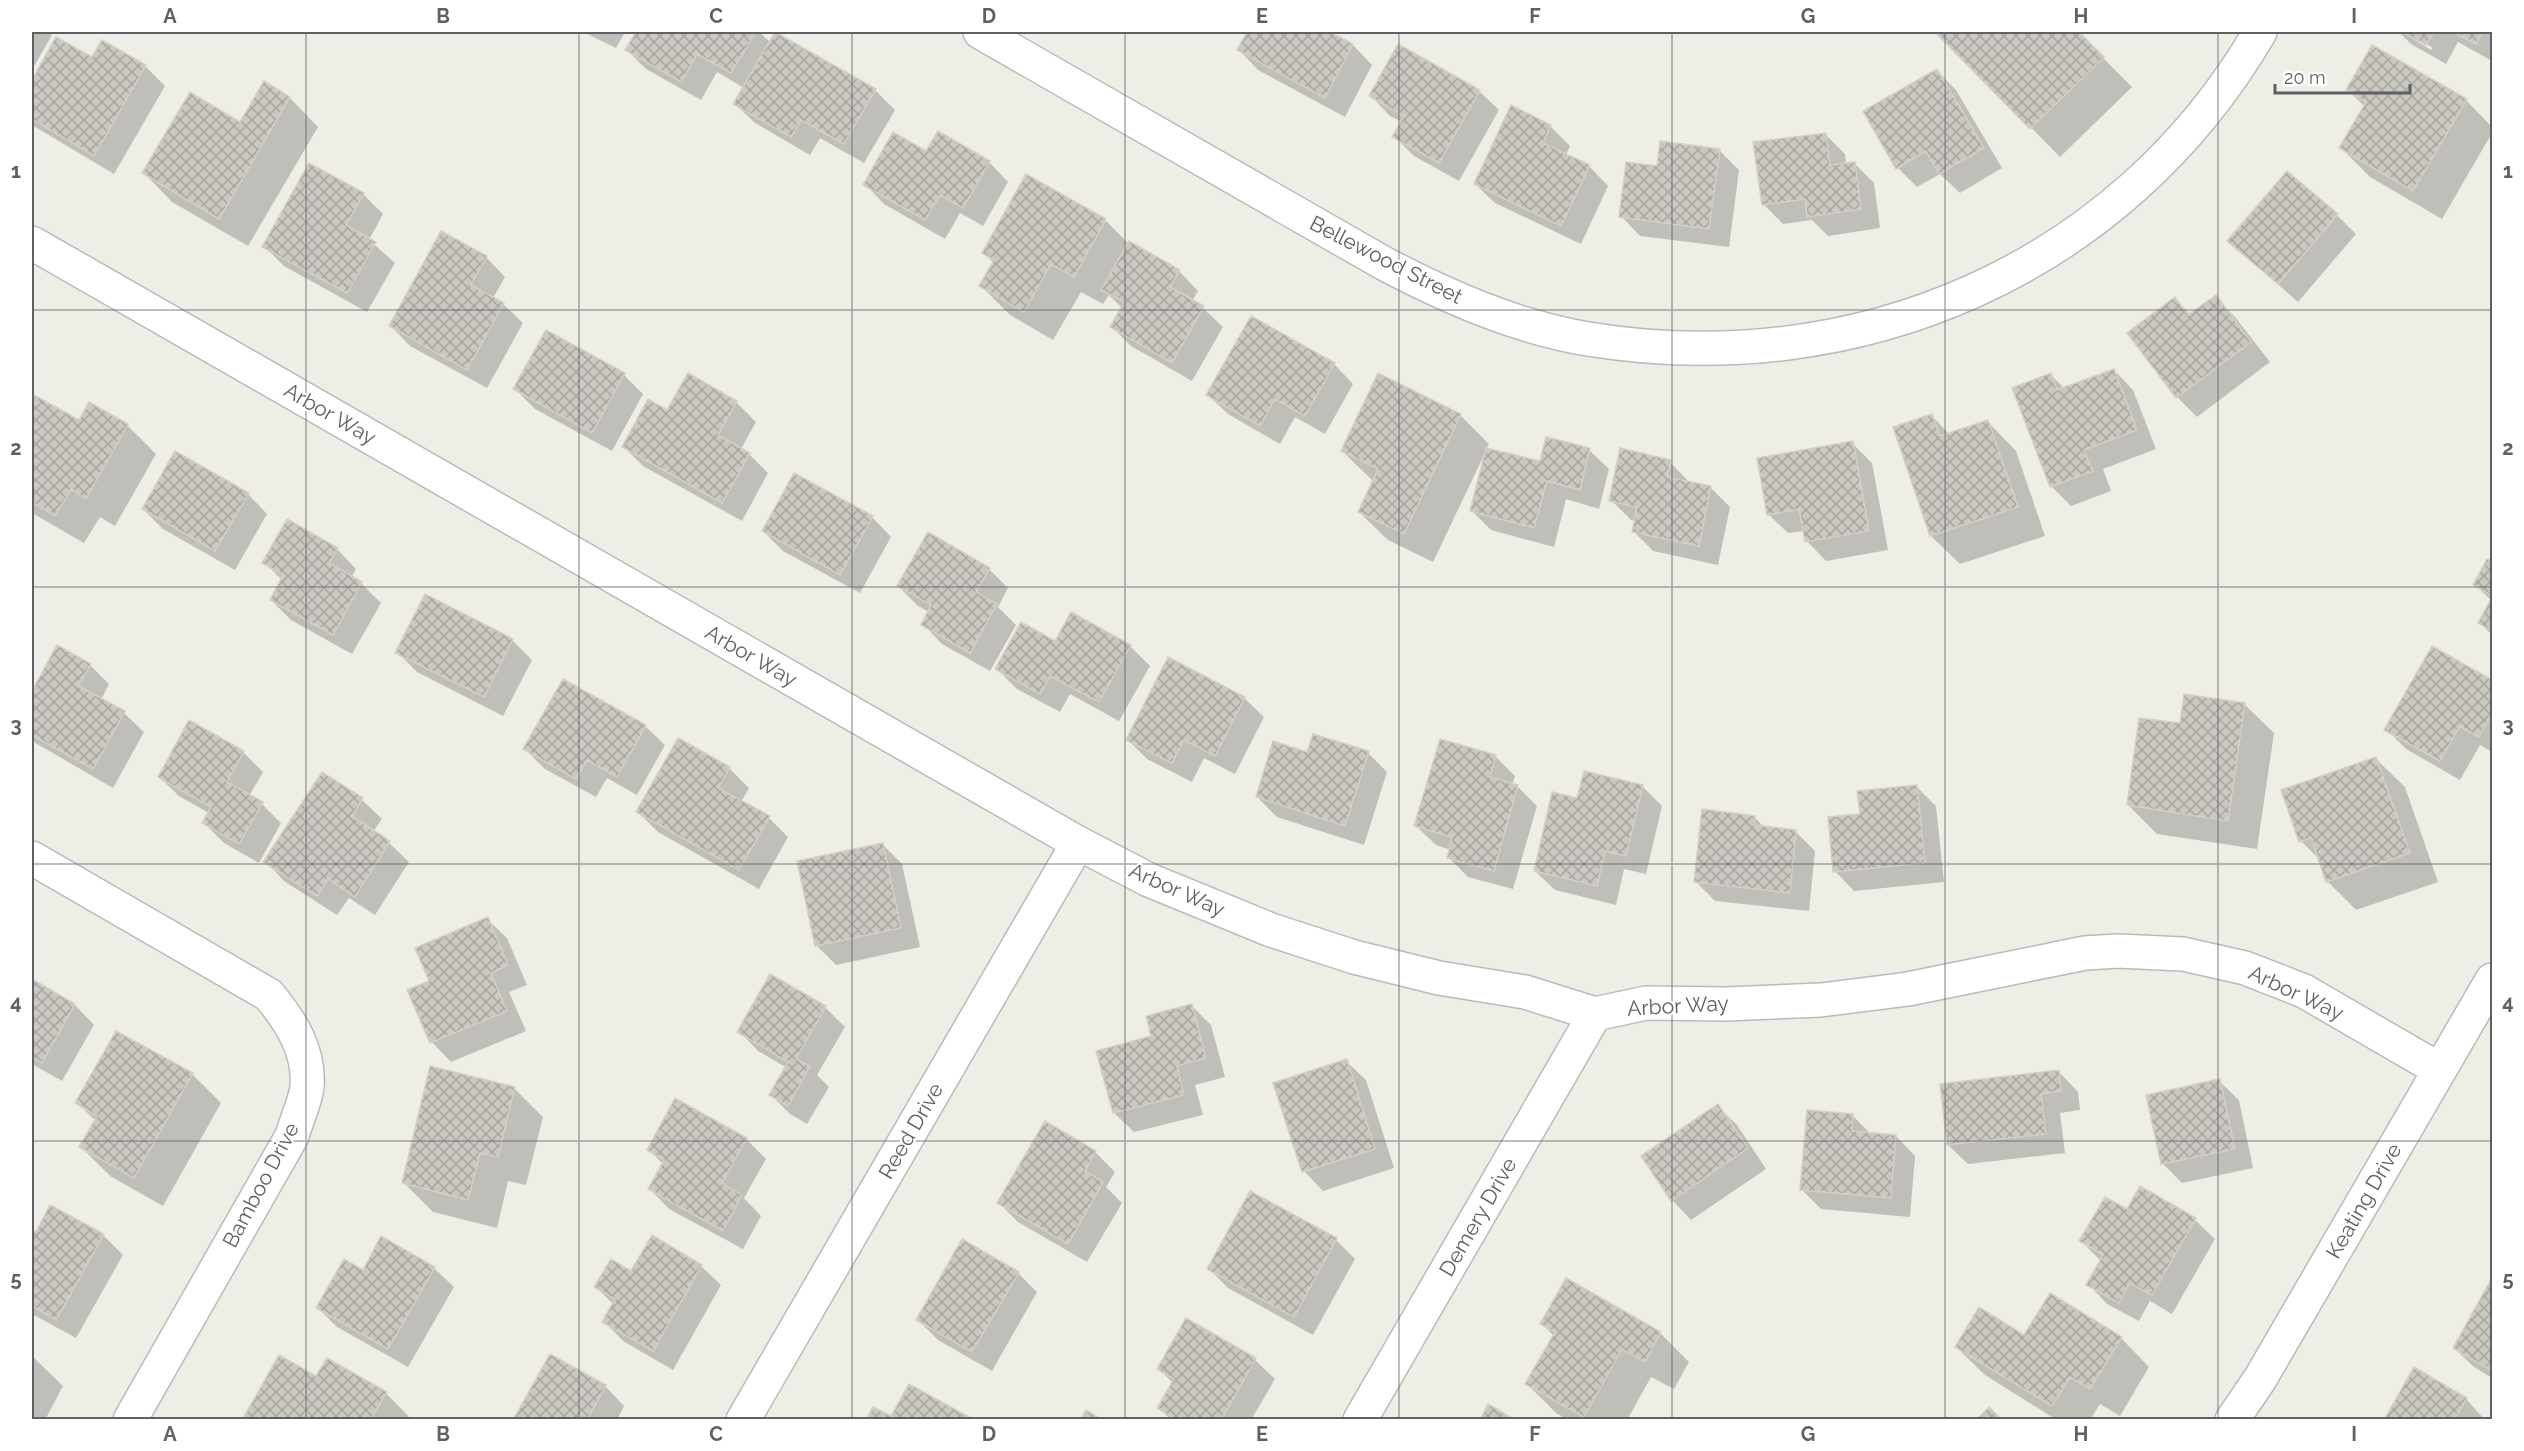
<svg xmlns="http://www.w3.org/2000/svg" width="2524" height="1451" font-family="Raleway,sans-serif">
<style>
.shadow{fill:#0003;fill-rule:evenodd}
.building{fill:url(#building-cross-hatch);stroke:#d3d0c5;stroke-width:1.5}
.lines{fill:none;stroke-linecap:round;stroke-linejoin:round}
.minor-casing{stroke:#b8babf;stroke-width:36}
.minor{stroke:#fff;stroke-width:33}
.grid{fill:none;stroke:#5e6065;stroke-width:1.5;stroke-opacity:0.55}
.labels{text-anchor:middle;stroke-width:4.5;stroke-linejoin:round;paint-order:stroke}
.street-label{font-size:21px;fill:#5e6065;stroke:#fff}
.neatline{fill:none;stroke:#5e6065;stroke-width:2}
.grid-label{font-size:20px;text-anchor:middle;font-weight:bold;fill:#5e6065}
</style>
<defs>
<pattern id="building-cross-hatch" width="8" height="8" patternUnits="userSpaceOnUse" patternTransform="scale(1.5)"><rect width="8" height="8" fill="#cbc8c2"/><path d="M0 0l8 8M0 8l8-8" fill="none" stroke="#a8a6a1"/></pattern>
</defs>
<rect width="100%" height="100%" fill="#efeee6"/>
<path class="shadow" d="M32,32H48L52,35L32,70Z
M583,32H625L616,48Z
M637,32H759L770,42L875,90L895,110L864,163L820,138L810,155L755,123L735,104L744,88L717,72L701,100L646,69L627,50Z
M1249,32H1327L1353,45L1372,65L1345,117L1258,70L1239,50Z
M1937,32H2077L2132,87L2060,157Z
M2399,32H2492V61L2458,42L2446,64L2411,44ZM2413,36L2433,48L2431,50L2413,39Z
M57,39L93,59L103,42L145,66L165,86L114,174L32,125V83Z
M1936,70L1956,90L2002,168L1960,193L1940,174L1917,187L1898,168Z
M265,83L290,98L318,127L248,246L172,202L144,173L241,124Z
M2348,90L2466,100L2492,127V133L2442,219L2370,177L2341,148L2365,107Z
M1479,91L1499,110L1459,181L1414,156L1394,136L1402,122L1390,116L1371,96Z
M1550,126L1570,146L1566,155L1589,166L1608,186L1581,244L1495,203L1475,184Z
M1825,134L1845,154L1846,164L1854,163L1874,183L1880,228L1828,236L1812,220L1783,224L1763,204Z
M1719,150L1739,170L1729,247L1640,236L1621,216L1658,167Z
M927,153L989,162L1008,182L983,226L960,213L945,239L884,204L865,184Z
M310,165L363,194L383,214L369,240L395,263L367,312L284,266L264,246Z
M1027,176L1105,220L1129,244L1179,271L1198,291L1192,301L1203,308L1223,327L1192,381L1131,346L1112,327L1122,308L1109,295L1103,304L1081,292L1053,340L1010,315L981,286L994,263L983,253Z
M2337,215L2356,234L2298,302L2229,241Z
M486,257L505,277L493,298L503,304L523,323L487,388L410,346L391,326Z
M2215,297L2235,317L2270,362L2197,417L2177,397L2129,334L2175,299L2191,315Z
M1334,364L1353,384L1325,434L1295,417L1280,444L1228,414L1208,395Z
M2114,370L2133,390L2156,449L2103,469L2111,491L2071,506L2051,486V375L2065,389Z
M624,375L643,394L612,451L535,409L515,389Z
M34,397L79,422L127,425L156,454L115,526L100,517L84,543L32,513V402Z
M736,402L756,422L741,449L749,454L768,473L742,521L643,466L624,447L667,412Z
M1460,415L1489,444L1486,449L1541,463L1589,450L1609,469L1599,509L1566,499L1554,547L1491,530L1472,511L1485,453L1433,562L1388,540L1359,512L1373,481L1342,451Z
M1932,416L1950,435L1988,422L2016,451L2045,536L1960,564L1931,536L1895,428Z
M1852,443L1872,463L1888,550L1826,561L1807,541L1805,531L1788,533L1768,514Z
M1670,462L1690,483L1710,487L1730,507L1718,565L1653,551L1634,532L1636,521L1631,520L1611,500Z
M248,494L267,514L235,570L163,529L143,509Z
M872,517L891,537L860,593L783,551L763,531Z
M337,549L356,569L351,578L361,583L381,603L352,654L291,620L271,600L282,580L264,562Z
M2488,561L2492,563V635L2480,623L2492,601L2474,584Z
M989,569L1008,588L998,607L1016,625L990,671L942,644L923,624L929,612L918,606L898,586Z
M512,640L532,660L503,716L417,672L397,652Z
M1056,643L1130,646L1150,666L1119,721L1070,694L1060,712L1017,689L997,669Z
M58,647L90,665L109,684L101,700L124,713L144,732L113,788L32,741V694Z
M2432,648L2492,681V752L2480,745L2460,780L2406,749L2386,729Z
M1244,698L1264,717L1235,774L1204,758L1192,782L1147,759L1128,740Z
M2245,705L2274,733L2257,849L2157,834L2128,805L2181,725Z
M645,726L665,745L637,795L607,778L596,797L545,769L525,749Z
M243,752L263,772L249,796L262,804L281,823L259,863L224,843L204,823L209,813L179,796L159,777Z
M1308,753H1368L1387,772L1364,845L1277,817L1257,797Z
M1495,756L1515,776L1512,785L1517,786L1537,806L1513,889L1468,877L1448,857L1451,850L1436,845L1416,826Z
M2376,759L2405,787L2438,882L2356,910L2327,881L2321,861L2301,841Z
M729,768L749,788L741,802L769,818L788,837L759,889L658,832L638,812Z
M323,774L362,800L382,819L373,832L389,843L409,862L375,915L349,898L337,915L284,881L265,861Z
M1642,786L1662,806L1646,874L1624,869L1616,905L1555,890L1535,871L1579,800Z
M1917,787L1936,806L1944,882L1854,891L1835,871L1862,816Z
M1754,817L1765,828L1795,831L1815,851L1809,911L1715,901L1696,882Z
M883,845L902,864L920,947L836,965L816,945Z
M487,919L507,938L527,985L509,992L526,1031L451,1062L432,1042L409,991L431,982Z
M770,976L825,1007L845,1027L817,1075L829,1087L807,1124L790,1114L771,1095L787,1068L758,1051L739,1031Z
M32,981L75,1005L94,1025L62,1081L32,1064Z
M1192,1006L1211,1025L1225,1077L1195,1085L1203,1115L1134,1132L1114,1113L1153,1037Z
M1346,1061L1366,1080L1394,1168L1323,1191L1304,1171Z
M2059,1072L2078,1092L2080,1110L2060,1113L2065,1153L1968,1164L1948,1145Z
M192,1074L221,1103L163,1206L110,1176L81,1147L96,1121L77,1103Z
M2219,1081L2239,1100L2253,1168L2182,1183L2163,1164Z
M514,1088L543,1117L526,1185L508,1181L497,1228L433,1212L404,1183Z
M1717,1106L1737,1125L1766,1169L1691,1220L1672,1200Z
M1853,1116L1871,1134L1896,1136L1915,1156L1910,1217L1821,1209L1801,1189Z
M1045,1123L1095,1152L1115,1172L1106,1187L1122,1203L1087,1262L1018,1222L999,1203Z
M746,1139L766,1159L744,1198L761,1216L743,1249L669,1209L650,1189L663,1164L649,1150Z
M2141,1188L2195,1220L2215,1239L2172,1314L2150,1301L2139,1321L2107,1304L2088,1284L2101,1261L2081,1241L2127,1211Z
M51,1207L103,1235L123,1255L76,1338L32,1314V1231L37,1234Z
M1336,1240L1355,1259L1313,1335L1228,1288L1209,1269Z
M701,1266L721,1285L673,1370L623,1341L604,1321L613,1304L596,1287Z
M434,1268L454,1287L408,1367L337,1327L317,1307L363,1272Z
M1018,1273L1037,1292L992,1371L938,1340L918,1320Z
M1566,1280L1660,1333L1689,1362L1674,1389L1651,1377L1627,1420H1568L1556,1413L1527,1384L1554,1336L1541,1323Z
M2492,1281V1378L2474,1367L2454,1348Z
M1187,1320L1255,1360L1275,1379L1251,1420H1171L1159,1408L1173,1383L1159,1369Z
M2025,1337L2121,1338L2149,1367L2120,1416L2100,1404L2090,1420H2057L1985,1375L1956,1347Z
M32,1356L63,1386L45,1420H32Z
M316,1378L386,1393L412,1420H243Z
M605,1386L624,1406L617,1420H514Z
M2466,1399L2485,1420H2386Z"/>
<path class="building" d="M636,32H756L731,73L697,54L681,82L625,50Z
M775,32L876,89L844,144L801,120L791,137L733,104Z
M1247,32H1330L1353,44L1325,98L1237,50Z
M1935,32H2079L2104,57L2030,129Z
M2402,32H2434L2426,45Z
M2453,32H2483L2476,44Z
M56,37L92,57L102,40L146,65L94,156L32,119V80Z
M1398,44L1480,90L1439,163L1392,137L1404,116L1369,96Z
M2372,45L2467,99L2413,191L2339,148L2366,102L2346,90Z
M1937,69L1984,148L1939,174L1926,151L1896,169L1863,111Z
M264,81L290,97L219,219L142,173L190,92L240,122Z
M1511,105L1551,125L1543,143L1590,165L1561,226L1474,184Z
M938,131L990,161L963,208L940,195L925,220L863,185L893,132L926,151Z
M1826,133L1830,165L1855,162L1861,209L1807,217L1805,199L1762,205L1753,142Z
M1660,141L1720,149L1709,229L1619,217L1626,162L1657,166Z
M309,163L364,193L346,225L376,242L347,293L262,247Z
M2287,171L2338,214L2278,284L2227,241Z
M1026,174L1106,219L1074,277L1051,264L1024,312L979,286L994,260L982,253Z
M441,231L487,256L471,285L504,303L467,370L389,326Z
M1129,241L1180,270L1170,287L1204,306L1172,363L1110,327L1124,302L1101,290Z
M2216,295L2251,342L2176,398L2127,333L2175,297L2188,315Z
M1251,316L1335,363L1305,416L1275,399L1260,426L1206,395Z
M546,330L625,373L592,433L513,389Z
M2114,369L2137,430L2084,450L2093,471L2050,487L2012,388L2051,373L2057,390Z
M688,373L737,401L718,435L750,453L722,503L622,447L648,399L667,410Z
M1378,373L1461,414L1404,534L1358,512L1378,469L1341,451Z
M34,395L79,420L89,402L128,424L86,499L71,489L55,516L32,502V399Z
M1932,414L1940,436L1988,420L2018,507L1930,536L1893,427Z
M1546,437L1590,448L1580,490L1547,481L1534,528L1470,511L1486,448L1540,461Z
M1853,441L1869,531L1805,542L1799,509L1767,515L1757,458Z
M1620,448L1671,460L1667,477L1711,486L1699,546L1632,532L1637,507L1609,501Z
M175,451L249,493L215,551L142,509Z
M794,473L873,516L840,575L762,531Z
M287,519L338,548L329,563L362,582L333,635L270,600L283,575L262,563Z
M928,532L990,568L976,592L997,604L970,653L921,625L931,605L897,586Z
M2487,559L2492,561V596L2473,585Z
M425,594L513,639L484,697L395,653Z
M2492,597V631L2478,623Z
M1071,612L1131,645L1099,702L1050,676L1040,694L995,669L1021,622L1055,641Z
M57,645L91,664L78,686L125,711L93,769L32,735V691Z
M2432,646L2492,680V714L2479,737L2460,726L2440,761L2384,730Z
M1168,657L1245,697L1215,756L1184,740L1172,763L1126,740Z
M563,679L646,725L617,777L587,760L576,779L523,749Z
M2184,694L2245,703L2228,821L2127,805L2139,718L2180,723Z
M189,720L244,751L227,782L263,802L239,844L202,823L211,807L158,777Z
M1313,734L1369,751L1345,826L1256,797L1273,741L1307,752Z
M678,738L730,767L718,788L770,816L739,870L636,812Z
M1440,739L1496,755L1490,777L1518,785L1494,871L1447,858L1452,837L1414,826Z
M2376,757L2410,853L2326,882L2311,838L2299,842L2281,790Z
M1584,771L1643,785L1626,856L1605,851L1597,886L1534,871L1552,792L1577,798Z
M322,772L363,798L352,816L390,841L355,897L328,879L317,896L263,862Z
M1917,785L1925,863L1833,872L1828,817L1860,814L1857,791Z
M1702,809L1755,816L1754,825L1796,830L1790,893L1694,882Z
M883,843L901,928L815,946L797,861Z
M488,917L508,965L491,973L507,1011L430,1043L407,990L429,981L415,948Z
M770,974L826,1006L796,1059L810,1066L788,1106L769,1095L788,1062L737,1032Z
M32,979L75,1004L42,1063L32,1057Z
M1192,1004L1206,1058L1177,1066L1184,1095L1113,1113L1096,1051L1151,1036L1146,1016Z
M116,1031L193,1073L134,1178L79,1147L97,1116L75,1103Z
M1347,1059L1375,1149L1302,1172L1273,1083Z
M430,1066L515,1087L498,1157L480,1153L468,1200L402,1183Z
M2059,1070L2061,1091L2041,1094L2046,1134L1947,1145L1940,1084Z
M2220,1079L2235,1149L2161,1164L2146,1095Z
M675,1098L747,1138L722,1183L742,1195L723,1231L648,1189L664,1160L647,1150Z
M1718,1104L1748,1148L1671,1201L1641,1156Z
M1807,1110L1853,1114L1852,1131L1896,1135L1891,1198L1800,1190Z
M1045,1121L1096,1151L1085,1171L1103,1182L1068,1244L997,1203Z
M2140,1186L2196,1218L2152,1295L2130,1283L2119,1303L2086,1285L2103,1255L2079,1241L2105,1197L2127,1209Z
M1250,1191L1337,1238L1294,1317L1207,1269Z
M50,1205L104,1234L56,1320L32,1306V1229L36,1232Z
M652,1235L702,1265L653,1351L602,1322L615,1299L594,1287L611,1259L631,1271Z
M381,1236L435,1267L388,1349L316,1308L344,1259L363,1270Z
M962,1239L1019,1272L972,1352L916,1320Z
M1566,1278L1661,1332L1645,1362L1622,1349L1584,1417L1525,1384L1555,1332L1540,1324Z
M2492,1278V1371L2453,1348Z
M2050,1293L2122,1337L2090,1389L2070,1377L2052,1406L1955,1347L1979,1307L2024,1335Z
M1186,1318L1256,1358L1221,1420H1177L1157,1408L1174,1379L1157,1369Z
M550,1354L606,1385L588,1418L591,1420H513Z
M279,1355L316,1376L327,1358L387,1392L370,1420H242Z
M2414,1367L2467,1398L2454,1420H2384Z
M909,1384L969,1417L968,1420H866L873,1407L891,1416Z
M1488,1404L1515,1420H1480Z
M1989,1407L2002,1420H1976Z
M1086,1410L1102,1420H1080Z"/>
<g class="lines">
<g class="minor-casing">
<path id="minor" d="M980,32L1385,264C1448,297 1516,327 1588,339C1857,383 2121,270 2260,32
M32,243L1078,843L1149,880L1271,930L1354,957L1439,978L1525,992L1595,1014L1646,1003L1726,1004L1821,1000L1908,989L2085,953L2118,951L2183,954L2245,968L2304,991L2440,1070
M32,858L269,995C291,1022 310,1051 307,1087C305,1103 296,1121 292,1136L130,1420
M743,1420L1078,843
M1360,1420L1595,1014
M2232,1420L2260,1379L2492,980"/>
</g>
<use href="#minor" class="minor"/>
</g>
<path class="grid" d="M306,32V1420M579,32V1420M852,32V1420M1125,32V1420M1399,32V1420M1672,32V1420M1945,32V1420M2218,32V1420M32,310H2492M32,587H2492M32,864H2492M32,1141H2492"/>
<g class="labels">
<g class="street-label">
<text transform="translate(1386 260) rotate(27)" y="7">Bellewood Street</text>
<text transform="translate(330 414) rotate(30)" y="7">Arbor Way</text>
<text transform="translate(751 656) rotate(30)" y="7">Arbor Way</text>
<text transform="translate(1177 890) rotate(24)" y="7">Arbor Way</text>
<text transform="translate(2296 993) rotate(25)" y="7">Arbor Way</text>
<text transform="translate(1678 1006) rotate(-3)" y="7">Arbor Way</text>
<text transform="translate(911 1131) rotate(-60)" y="7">Reed Drive</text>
<text transform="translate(261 1185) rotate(-62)" y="7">Bamboo Drive</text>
<text transform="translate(2364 1201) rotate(-60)" y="7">Keating Drive</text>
<text transform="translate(1478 1217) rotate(-60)" y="7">Demery Drive</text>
</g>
</g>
<rect width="2524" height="1451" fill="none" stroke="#ffffff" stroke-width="66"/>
<path d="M2275 84v9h135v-9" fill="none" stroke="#5e6065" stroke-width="3"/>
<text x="2284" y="84" font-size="18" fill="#5e6065" stroke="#ffffff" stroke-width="4.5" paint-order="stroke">20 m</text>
<rect x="33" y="33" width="2458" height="1385" class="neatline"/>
<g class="grid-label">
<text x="170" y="23">A</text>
<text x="443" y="23">B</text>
<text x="716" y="23">C</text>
<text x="989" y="23">D</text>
<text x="1262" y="23">E</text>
<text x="1535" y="23">F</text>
<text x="1808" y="23">G</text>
<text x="2081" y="23">H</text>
<text x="2354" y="23">I</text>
<text x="16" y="178">1</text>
<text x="2508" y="178">1</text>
<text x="16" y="455">2</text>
<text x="2508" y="455">2</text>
<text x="16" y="732">3</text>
<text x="2508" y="732">3</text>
<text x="16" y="1009">4</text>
<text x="2508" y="1009">4</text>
<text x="16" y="1286">5</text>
<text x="2508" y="1286">5</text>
<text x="170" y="1441">A</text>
<text x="443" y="1441">B</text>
<text x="716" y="1441">C</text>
<text x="989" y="1441">D</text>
<text x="1262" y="1441">E</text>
<text x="1535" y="1441">F</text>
<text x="1808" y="1441">G</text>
<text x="2081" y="1441">H</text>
<text x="2354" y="1441">I</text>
</g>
</svg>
